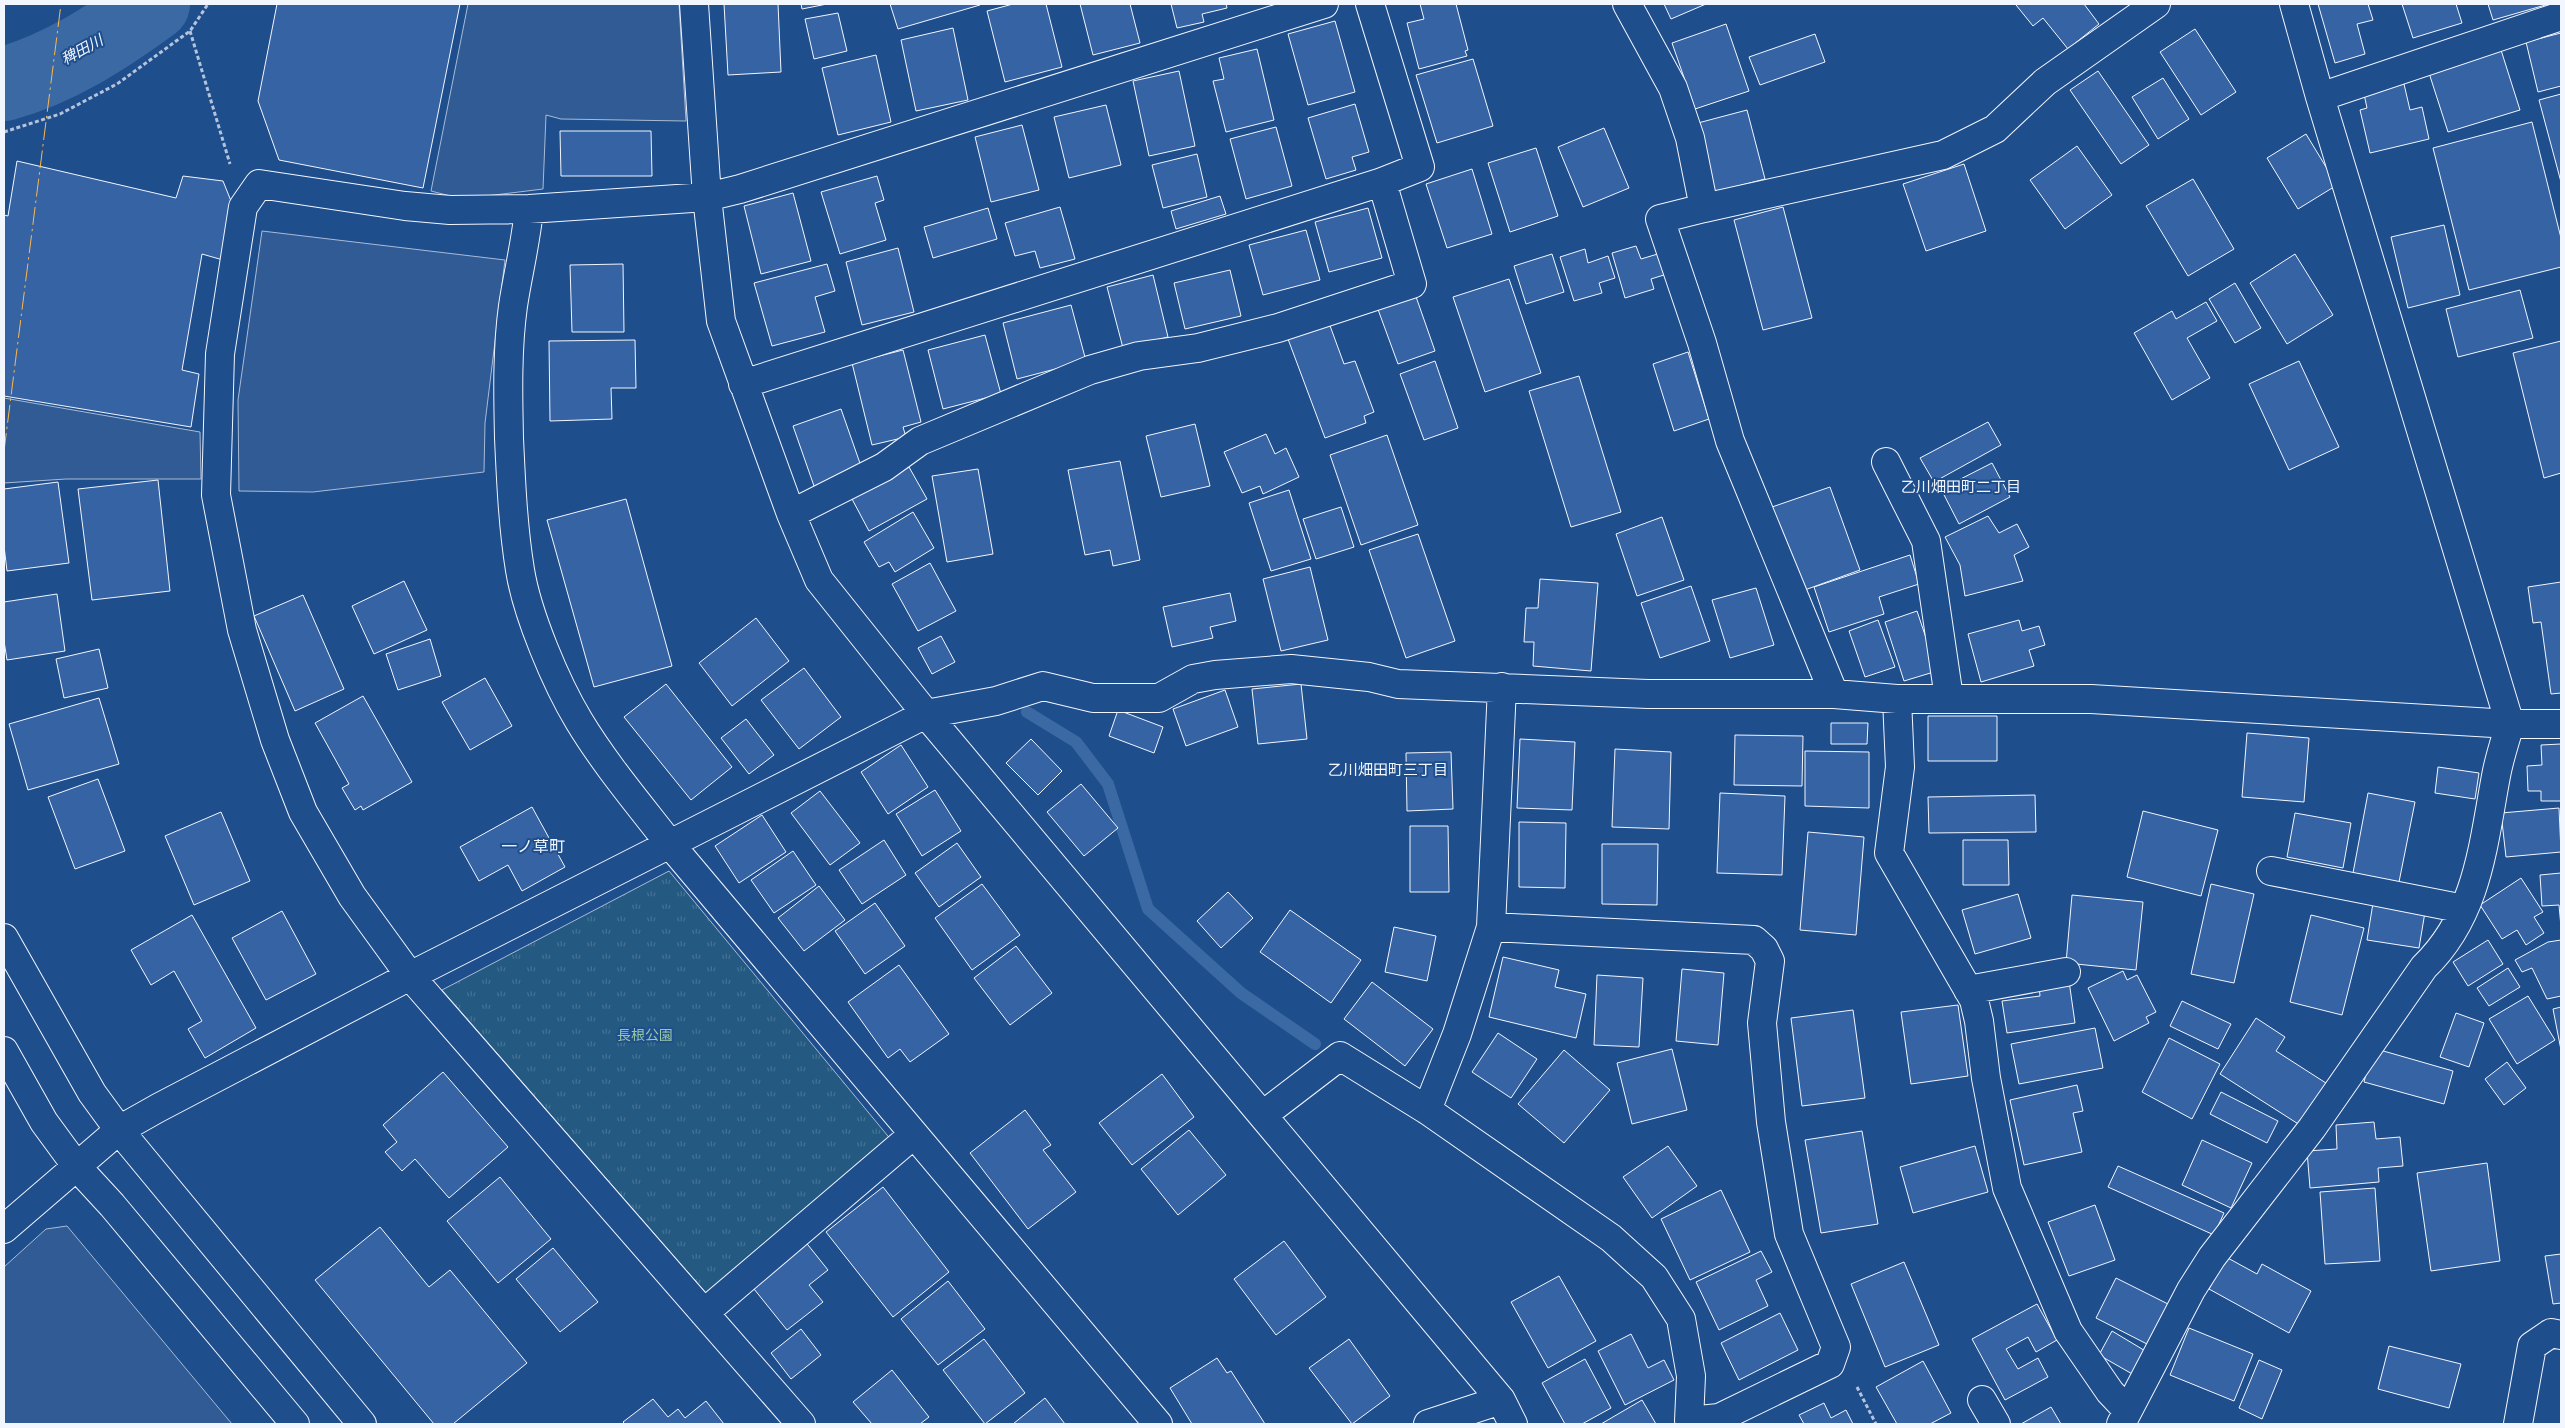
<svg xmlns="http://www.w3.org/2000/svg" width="2565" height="1428" font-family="'Alegreya Sans','Noto Sans JP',sans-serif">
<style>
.park{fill:url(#park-tufts);stroke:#a8bbd7}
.parking{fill:#305b95;stroke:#a8bbd7}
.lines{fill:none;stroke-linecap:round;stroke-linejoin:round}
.stream{stroke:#3b69a3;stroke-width:12}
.river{stroke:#3b69a3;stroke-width:74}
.building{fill:#3563a3;stroke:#f2f6ff}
.minor-casing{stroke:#f2f6ff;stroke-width:30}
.path{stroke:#b3c4dc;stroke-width:3;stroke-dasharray:4 2.5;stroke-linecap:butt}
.minor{stroke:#1f4e8c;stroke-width:28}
.power{stroke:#ffb74d;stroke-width:1;stroke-dasharray:18 4 2.5 4;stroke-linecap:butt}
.labels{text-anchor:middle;stroke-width:4;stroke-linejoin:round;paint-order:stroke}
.park-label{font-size:14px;fill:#97c8a6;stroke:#1f4e8c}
.water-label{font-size:15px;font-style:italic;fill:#f2f6ff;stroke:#1f4e8c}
.neighbourhood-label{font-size:15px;fill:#f2f6ff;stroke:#1f4e8c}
.quarter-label{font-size:16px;fill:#f2f6ff;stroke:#1f4e8c}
</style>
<defs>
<pattern id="park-tufts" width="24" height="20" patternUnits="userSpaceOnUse" patternTransform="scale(1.25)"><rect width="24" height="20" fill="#245a82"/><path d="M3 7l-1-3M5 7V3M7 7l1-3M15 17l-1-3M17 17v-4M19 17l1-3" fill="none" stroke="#447295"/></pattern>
</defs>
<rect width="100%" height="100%" fill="#1f4e8c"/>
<path class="park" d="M669,871L892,1141L706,1293L442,990Z"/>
<path class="parking" d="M468,4H679L686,121L561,119L546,115L543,189L462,199L431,191Z
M262,231L505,260L485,423L484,472L313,492L239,491L238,400Z
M4,398L200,432L201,479H66L4,483Z
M67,1226L232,1424H4V1267L46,1229Z"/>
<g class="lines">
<path class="stream" d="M1027,712L1076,742L1108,784L1148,909L1241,993L1315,1044"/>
<path class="river" d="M4,84C59,69 108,37 153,4"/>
</g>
<path class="building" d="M277,4H460L423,188L279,160L258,101Z
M724,4H778L781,72L728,75Z
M801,4H827L802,9Z
M890,4H980V5L898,29Z
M1013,4H1046L1062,67L1005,82L987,11Z
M1080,4H1130L1140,43L1093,55Z
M1171,4H1226L1227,8L1202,14L1204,22L1177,28Z
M1420,4H1456L1468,50L1465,51L1467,56L1419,69L1407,23L1424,19Z
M1664,4H1706L1671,19Z
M2018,4H2084L2099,24L2068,49L2043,18L2033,26L2016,5Z
M2318,4H2368L2373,20L2357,24L2365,54L2335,63Z
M2402,4H2456L2462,23L2413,38Z
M2488,4H2549L2493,20Z
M838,13L847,51L814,59L805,19Z
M1335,21L1355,92L1308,105L1288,34Z
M1726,24L1749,91L1695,109L1672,43Z
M953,28L968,100L916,111L901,40Z
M2195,29L2236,92L2201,115L2160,52Z
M2561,33V86L2538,92L2526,42Z
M1815,34L1825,62L1760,85L1749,57Z
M1257,49L1274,120L1226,132L1213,81L1224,79L1219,58Z
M2501,50L2520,110L2448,132L2429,73Z
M876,55L891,122L838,135L822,68Z
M1473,59L1493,126L1437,143L1416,75Z
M1179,71L1195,146L1149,156L1133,81Z
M2098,71L2149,145L2121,164L2070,90Z
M2163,78L2189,119L2158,139L2132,97Z
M2404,84L2410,110L2422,107L2429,139L2370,153L2360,110L2367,108L2364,94Z
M2561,94V182L2539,100Z
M1355,104L1369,152L1352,157L1356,170L1326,179L1308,118Z
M1106,105L1121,165L1069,178L1054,117Z
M1747,110L1765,179L1715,192L1698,123Z
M2532,122L2561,238V267L2469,290L2433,148Z
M1022,125L1039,190L991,202L975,137Z
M1276,127L1292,186L1246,199L1230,139Z
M1604,128L1629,188L1583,207L1558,147Z
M560,131H651L652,176H561Z
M2306,134L2337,185L2298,209L2267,158Z
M2077,146L2112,195L2065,229L2030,180Z
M1536,148L1558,216L1510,232L1488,163Z
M1197,154L1207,197L1163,208L1152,165Z
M17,161L176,198L183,176L223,181L231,201L223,260L202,254L182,370L199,374L191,427L4,396V215L8,216Z
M1964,164L1986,231L1926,251L1903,184Z
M1472,169L1492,234L1447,248L1426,184Z
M877,176L884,200L875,203L886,240L840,254L821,192Z
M2193,179L2234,249L2188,276L2146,206Z
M793,193L811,261L761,274L744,206Z
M1220,196L1226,214L1176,229L1171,211Z
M1060,207L1075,259L1040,268L1035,251L1015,256L1005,223Z
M1783,207L1812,318L1763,330L1734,220Z
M988,208L997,239L933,258L924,227Z
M1368,208L1382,258L1329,272L1315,222Z
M2444,225L2460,295L2408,308L2391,237Z
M1306,230L1320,280L1263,295L1249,245Z
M1636,246L1641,259L1661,253L1667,274L1651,279L1654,289L1625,298L1612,253Z
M898,248L914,312L862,325L846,262Z
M1585,249L1588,263L1608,256L1615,278L1599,283L1602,293L1574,301L1560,257Z
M1552,254L1564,292L1526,304L1514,266Z
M2295,254L2333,315L2287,344L2250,283Z
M623,264L624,332H572L570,265Z
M827,264L835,291L815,297L825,332L772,346L754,283Z
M1230,270L1241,316L1185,329L1174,283Z
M1153,275L1168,337L1123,348L1107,287Z
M1509,279L1541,373L1485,392L1453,297Z
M2235,283L2261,328L2235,343L2209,299Z
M2520,290L2533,338L2458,357L2446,309Z
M1414,291L1435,351L1398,364L1376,304Z
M2206,302L2217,321L2187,338L2210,378L2172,400L2134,333L2172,311L2176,319Z
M1071,305L1086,361L1017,379L1003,323Z
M1329,323L1344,364L1355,361L1374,412L1364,416L1366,423L1325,438L1288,339Z
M985,335L1001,394L943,409L928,350Z
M635,340L636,388H611L612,419L550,421L549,341Z
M2561,341V473L2544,478L2513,353Z
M903,350L921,422L903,427L906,437L872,445L852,363Z
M1688,352L1709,419L1674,431L1653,364Z
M1435,361L1458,428L1424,440L1400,374Z
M2299,361L2339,447L2289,470L2249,384Z
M1579,376L1621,512L1571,527L1529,391Z
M841,409L862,469L814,486L793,426Z
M1988,422L2001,445L1934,482L1920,458Z
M1195,424L1210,486L1161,497L1146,436Z
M1266,434L1275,454L1286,448L1299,477L1263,494L1260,486L1242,493L1224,452Z
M1387,435L1418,525L1361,545L1330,455Z
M1120,461L1140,560L1113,566L1110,550L1085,555L1068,470Z
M1992,463L2010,497L1959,524L1941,489Z
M909,467L927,499L869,531L852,499Z
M978,469L993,554L947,562L932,476Z
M158,480L170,591L92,600L78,489Z
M58,482L69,563L7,571L4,546V489Z
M1830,487L1860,570L1802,591L1772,507Z
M1289,490L1311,559L1271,571L1249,503Z
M626,499L672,666L594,687L547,520Z
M1341,507L1354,547L1316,559L1303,519Z
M913,512L934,548L895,572L889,562L879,567L864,542Z
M1988,516L1999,533L2017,524L2029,547L2014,555L2023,581L1965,596L1960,565L1945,537Z
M1662,517L1684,580L1637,596L1616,534Z
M1418,534L1455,641L1406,658L1369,550Z
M1910,555L1919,584L1879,597L1884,614L1829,632L1814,587Z
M930,563L956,611L918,631L892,584Z
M1310,567L1328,640L1281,651L1263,579Z
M1540,579L1598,583L1591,671L1533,666L1534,642H1524L1526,608H1538Z
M404,581L427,630L374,654L352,606Z
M2561,582V693L2551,694L2541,622L2533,623L2528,587Z
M1691,586L1710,641L1660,658L1641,603Z
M1756,588L1774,645L1730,658L1712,600Z
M1230,593L1236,621L1210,627L1213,638L1172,647L1163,607Z
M57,594L65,651L7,660L4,641V602Z
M303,595L344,689L295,711L254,616Z
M1917,611L1937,671L1904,681L1885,622Z
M756,618L789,661L732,706L699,663Z
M1878,620L1895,667L1865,677L1849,631Z
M2019,620L2022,631L2039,626L2045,645L2029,650L2034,666L1981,682L1968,634Z
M941,636L955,662L932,674L918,648Z
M430,639L441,676L398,690L386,654Z
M99,649L108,688L64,698L56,659Z
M804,668L841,717L799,749L761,700Z
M485,678L512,726L470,750L442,702Z
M666,684L732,767L691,800L624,717Z
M1301,684L1307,739L1258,744L1252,689Z
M1225,690L1238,727L1186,746L1173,709Z
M363,696L412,782L363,810L361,806L355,810L342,788L349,784L315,723Z
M99,698L119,764L28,790L9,724Z
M1118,710L1163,727L1154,753L1109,736Z
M1928,716H1997V761H1928Z
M746,719L774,755L749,774L721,738Z
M1831,723H1868L1867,744H1831Z
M2247,733L2309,738L2304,802L2242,797Z
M1735,735L1803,736L1802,786L1734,785Z
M1031,739L1062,771L1038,795L1006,763Z
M1520,739L1575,742L1572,810L1517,808Z
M2561,744V801H2541V791H2528L2527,766L2542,765L2541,745Z
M901,745L928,787L888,814L861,772Z
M1615,749L1671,752L1669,829L1612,827Z
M1805,751L1869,752V808L1805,806Z
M1451,752L1453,809L1407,811L1406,753Z
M2438,767L2479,773L2475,799L2435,793Z
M98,779L125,851L75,869L48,797Z
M1081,784L1118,828L1084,856L1047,812Z
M935,790L961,831L922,856L896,814Z
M820,791L860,843L830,865L791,813Z
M1720,793L1785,796L1782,875L1717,873Z
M2368,793L2415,802L2399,882L2353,873Z
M2035,795L2036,832L1929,833L1928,797Z
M532,807L565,867L522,891L508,865L479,881L460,847Z
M2559,808L2561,852L2506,857L2501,813Z
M2143,811L2218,830L2201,896L2127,877Z
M221,812L250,881L194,905L165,836Z
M2295,813L2351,823L2343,868L2287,857Z
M762,815L786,852L739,883L715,846Z
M1519,822L1566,823L1565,888L1519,887Z
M1410,826H1448L1449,892H1410Z
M1808,832L1864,837L1856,935L1800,930Z
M884,840L906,875L862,904L839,870Z
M1963,840H2008L2009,885H1963Z
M957,843L981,877L939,907L915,873Z
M1602,844H1658L1657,905L1602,904Z
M793,851L816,885L774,913L751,880Z
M2561,873V927L2559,905L2542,906L2540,875Z
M2521,878L2543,912L2534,917L2544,933L2526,945L2517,930L2502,939L2480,905Z
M982,884L1020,935L972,970L935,918Z
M2211,884L2254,894L2234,983L2191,974Z
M819,886L845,920L804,951L778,918Z
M1228,892L1253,918L1221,948L1197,921Z
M2018,894L2031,938L1975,954L1962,910Z
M2072,895L2143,902L2136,970L2066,963Z
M875,903L905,946L865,974L835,931Z
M2373,903L2425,912L2419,948L2367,940Z
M1290,910L1361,960L1331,1003L1260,952Z
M282,911L316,974L266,1000L232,938Z
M192,915L256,1028L205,1058L188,1029L202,1021L174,971L151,985L131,950Z
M2311,915L2364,928L2342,1015L2290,1002Z
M1394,927L1436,936L1427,981L1385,972Z
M2488,940L2503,964L2468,986L2453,962Z
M2561,940V996L2547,999L2532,968L2522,972L2515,960L2548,942Z
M1016,946L1052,993L1010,1025L974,978Z
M1503,957L1559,970L1555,987L1586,994L1576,1038L1489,1017Z
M899,965L949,1034L910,1062L900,1049L888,1058L848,1002Z
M2508,968L2520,987L2489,1006L2477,988Z
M1682,969L1724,973L1718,1045L1676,1041Z
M2123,971L2127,980L2137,975L2156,1012L2146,1017L2149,1023L2114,1041L2088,988Z
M1597,975L1643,978L1639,1047L1594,1045Z
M2069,981L2075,1023L2007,1033L2002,1001L2040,996L2039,985Z
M1372,982L1433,1029L1405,1066L1344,1019Z
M2528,996L2555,1040L2517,1064L2489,1019Z
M2182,1001L2231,1024L2218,1049L2170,1026Z
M1958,1005L1968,1076L1911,1084L1901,1012Z
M2561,1007V1050L2553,1009Z
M1853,1010L1865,1098L1802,1106L1791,1018Z
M2456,1013L2484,1023L2469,1067L2440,1057Z
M2256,1018L2285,1037L2276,1051L2329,1085L2303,1127L2220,1074Z
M2095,1028L2103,1068L2019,1084L2011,1044Z
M1498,1033L1537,1059L1511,1098L1472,1072Z
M2169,1038L2220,1064L2192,1119L2142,1092Z
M2373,1048L2453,1071L2444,1104L2364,1082Z
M1672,1049L1687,1110L1632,1124L1617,1063Z
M1564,1050L1610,1090L1564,1143L1518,1104Z
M2507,1062L2526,1088L2504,1105L2485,1079Z
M443,1072L508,1147L449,1198L415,1159L402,1171L385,1152L397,1142L383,1125Z
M1162,1074L1194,1117L1132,1165L1099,1123Z
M2077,1085L2083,1111L2073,1113L2082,1152L2024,1165L2010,1100Z
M2221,1092L2278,1121L2267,1143L2210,1114Z
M1025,1110L1051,1145L1043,1150L1076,1192L1028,1229L970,1153Z
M2374,1122L2376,1139L2400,1137L2403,1166L2378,1168L2379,1182L2310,1188L2307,1151L2337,1149L2336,1125Z
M1189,1130L1226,1175L1178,1215L1141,1169Z
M1862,1131L1878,1224L1821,1233L1805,1140Z
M2202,1140L2252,1163L2231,1208L2182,1185Z
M1668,1146L1697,1186L1652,1218L1623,1177Z
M1975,1146L1988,1192L1913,1213L1900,1167Z
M2487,1163L2500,1261L2431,1271L2417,1173Z
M2118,1166L2224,1213L2214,1235L2108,1187Z
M500,1177L551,1239L498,1283L447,1221Z
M883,1187L949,1272L893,1317L826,1232Z
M2375,1188L2380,1261L2325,1264L2320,1192Z
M1721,1190L1750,1252L1690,1280L1661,1219Z
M2095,1205L2115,1260L2069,1276L2048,1222Z
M380,1227L429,1287L450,1270L527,1363L453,1424H434L315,1280Z
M804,1240L828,1270L809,1285L823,1302L787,1330L750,1284Z
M1284,1241L1326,1297L1276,1335L1234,1279Z
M553,1248L598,1302L560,1332L516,1279Z
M1761,1251L1772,1272L1756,1280L1768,1306L1719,1330L1696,1282Z
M2561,1254V1303L2553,1304L2545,1256Z
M2226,1257L2257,1274L2262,1264L2311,1291L2289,1333L2209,1289Z
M1904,1262L1939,1345L1885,1367L1851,1284Z
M1559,1276L1596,1341L1548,1368L1511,1302Z
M2116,1278L2168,1304L2147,1344L2096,1318Z
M948,1281L985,1329L938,1365L901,1319Z
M2037,1304L2057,1340L2036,1352L2028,1337L2006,1349L2018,1369L2038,1358L2048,1377L2005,1400L1972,1339Z
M1780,1313L1798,1350L1739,1380L1721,1343Z
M2189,1328L2253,1354L2234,1401L2170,1375Z
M801,1329L821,1355L791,1379L771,1353Z
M2112,1331L2147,1352L2134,1375L2099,1355Z
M1631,1334L1648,1368L1664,1360L1674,1380L1625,1405L1598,1351Z
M984,1339L1025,1393L985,1424L943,1370Z
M1349,1339L1390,1396L1352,1424L1309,1368Z
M2389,1346L2461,1364L2449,1408L2378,1389Z
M1217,1358L1227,1373L1231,1371L1265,1424H1192L1170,1388Z
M1585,1359L1611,1408L1582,1424H1565L1542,1383Z
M2259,1360L2282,1370L2262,1419L2239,1408Z
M1923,1361L1951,1413L1930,1424H1897L1876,1387Z
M892,1370L929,1417L920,1424H872L853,1402Z
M1045,1398L1065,1424H1013Z
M653,1399L668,1417L678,1409L685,1418L706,1401L724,1424H625L623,1422Z
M1642,1400L1656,1424H1601Z
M1824,1403L1831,1418L1846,1410L1853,1424H1804L1799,1415Z
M2051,1407L2061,1424H2021Z"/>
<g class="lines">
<g class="minor-casing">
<path id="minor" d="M694,4L707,197L721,321L791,514L819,580L926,714L1501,1400L1513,1424
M1627,4L1673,88L1690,138L1704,208L1660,219L1702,343L1730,441L1834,694
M2320,97L2561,16
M1704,208L1943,155L1995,129L2045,82L2156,4
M529,209C526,242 518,273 513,306C507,349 508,395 509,438C511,482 513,527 520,570C527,614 556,683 579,721C605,764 638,803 669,843L1158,1424
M743,384L1382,182L1420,167L1370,4
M1886,462L1926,541L1949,698
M791,514L884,467L920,441L1090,370L1139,356L1198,348L1278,328L1412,284L1382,182
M1897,699L1900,767L1889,853L1974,1000L1979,1021L1986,1078L2007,1188L2068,1331L2110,1392L2127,1410
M2271,871L2464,909
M4,938L92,1093L119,1130L362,1424
M1968,990L2066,972
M4,1051L44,1122L77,1167L112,1205L295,1424
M1427,1110L1457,1034L1491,927L1502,687
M1263,1115L1340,1056L1427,1110L1611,1238L1654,1277L1681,1319L1691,1376L1689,1421L1719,1418L1830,1364L1836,1347L1789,1234L1771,1122L1762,1023L1770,961L1764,949L1754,940L1491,927
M4,1229L119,1130L158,1108L410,976L926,714L996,701L1043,686L1093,698H1159L1193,679L1215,675L1291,669L1369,677L1398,684L1648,694H1834L1897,699H2091L2510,724H2561
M704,1313L913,1135
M1982,1400L1996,1424
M801,1424L410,976L352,896L303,812L275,740L242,630L216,495L220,354L243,207L259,184L405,206L450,210L529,209L707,197L740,189L1324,4
M1428,1424L1501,1400
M2121,1424L2191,1290L2212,1257L2312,1128L2424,967C2478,915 2483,845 2496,776C2499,759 2505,741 2510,724L2320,97L2294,4
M2518,1424L2532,1346L2551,1333L2561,1335"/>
</g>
<path class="path" d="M190,31L230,164
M4,132L60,114L117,84L190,31L208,4
M1857,1387L1876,1424"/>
<use href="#minor" class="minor"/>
<path class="power" d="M4,451L61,4"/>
</g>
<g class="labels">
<g class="park-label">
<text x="645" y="1040">長根公園</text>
</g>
<g class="water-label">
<text transform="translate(82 50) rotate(-29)" y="5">稗田川</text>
</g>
<g class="neighbourhood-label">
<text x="1961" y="492">乙川畑田町二丁目</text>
<text x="1388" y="775">乙川畑田町三丁目</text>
</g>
<g class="quarter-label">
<text x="533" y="852">一ノ草町</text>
</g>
</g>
<rect width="2565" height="1428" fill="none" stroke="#f2f6ff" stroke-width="10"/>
</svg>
